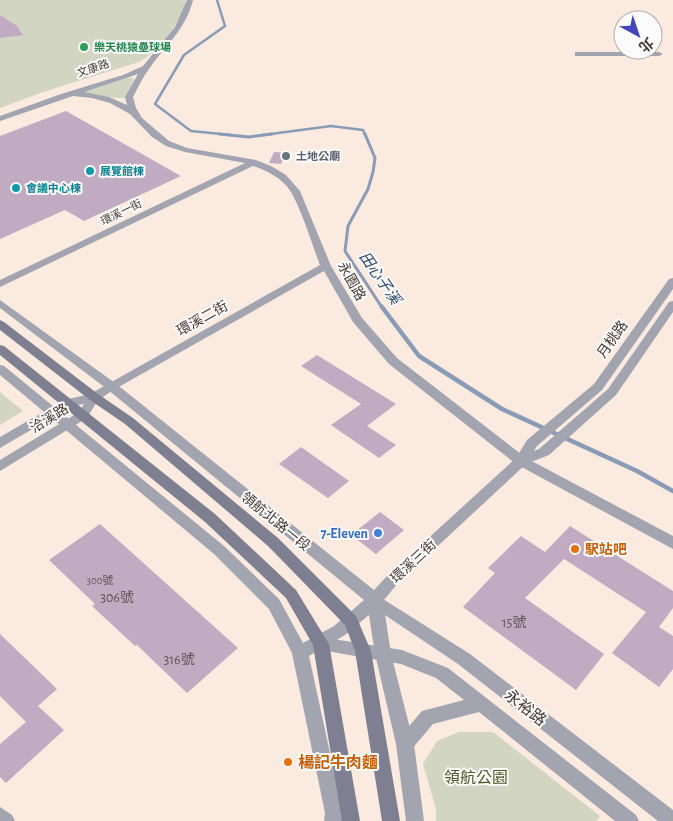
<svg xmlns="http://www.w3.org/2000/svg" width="673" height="821" font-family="'Alegreya Sans','Noto Sans TC',sans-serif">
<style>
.green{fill:#d1d5c1}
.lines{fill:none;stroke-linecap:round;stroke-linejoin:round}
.stream-far2{stroke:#8a9bb6;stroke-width:2.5}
.stream-far1{stroke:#8a9bb6;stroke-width:3}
.stream{stroke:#8a9bb6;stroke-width:4.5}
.building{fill:#c0abc2}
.minor{fill:#a2a4b0;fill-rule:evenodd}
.tertiary{fill:#a2a4b0;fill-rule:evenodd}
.secondary{fill:#7e8092;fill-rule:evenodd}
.leisure-dot{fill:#2e9e5b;stroke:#fbfbfb;stroke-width:2}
.worship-dot{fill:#6b7280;stroke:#fbfbfb;stroke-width:2}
.culture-dot{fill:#0f9aa8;stroke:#fbfbfb;stroke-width:2}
.shop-dot{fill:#3f7fe0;stroke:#fbfbfb;stroke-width:2}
.food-dot{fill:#e8710a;stroke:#fbfbfb;stroke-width:2}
.labels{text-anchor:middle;stroke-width:4;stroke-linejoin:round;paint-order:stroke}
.far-leisure-label{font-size:11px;font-weight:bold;fill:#27864d;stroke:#fbfbfb;text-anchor:start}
.far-street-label{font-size:11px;fill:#443932;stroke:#fbfbfb}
.far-worship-label{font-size:11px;font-weight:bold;fill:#5b616d;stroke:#fbfbfb;text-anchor:start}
.far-culture-label{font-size:11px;font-weight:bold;fill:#0d838f;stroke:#fbfbfb;text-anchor:start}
.number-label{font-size:11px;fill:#635656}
.street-label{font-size:14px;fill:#443932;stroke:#fbfbfb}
.shop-label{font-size:14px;font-weight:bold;fill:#366cbe;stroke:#fbfbfb;text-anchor:end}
.food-label{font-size:14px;font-weight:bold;fill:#c56008;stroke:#fbfbfb;text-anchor:start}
.near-number-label{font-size:14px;fill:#635656}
.water-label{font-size:15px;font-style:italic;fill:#2e466d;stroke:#fbfbfb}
.near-street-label{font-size:16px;fill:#443932;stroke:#fbfbfb}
.near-food-label{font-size:16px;font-weight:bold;fill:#c56008;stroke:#fbfbfb;text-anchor:start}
.near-park-label{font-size:16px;fill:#4f5825;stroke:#fbfbfb}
</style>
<rect width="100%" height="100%" fill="#fbeadf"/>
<path class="green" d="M0,0H186C183,21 157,53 139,62L43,92L0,108Z
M126,77L133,78L134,80L125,98H114L83,93L84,90Z
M0,392L23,411L0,425Z
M459,732H493L600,816L596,821H436V809L423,764L437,741Z"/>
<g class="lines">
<path class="stream-far2" d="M217,0L225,26L184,55L155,104L191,131L231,135
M263,135L331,126L363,130L365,135"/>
<path class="stream-far1" d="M219,134L249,137L272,134
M365,134L375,158L373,172L368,189L348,226L345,251L383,309"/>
<path class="stream" d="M382,307L419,356L502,409L637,471L673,491"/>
</g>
<path class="building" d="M0,15L17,26L23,35L0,38Z
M66,111L181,176L84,221L65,210L0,239V136Z
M274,152L286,153L281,164L269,163Z
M317,355L396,404L367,426L396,445L379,458L331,425L361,404L301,366Z
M301,447L349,481L328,498L279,464Z
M380,512L404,530L376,554L351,535Z
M100,524L238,648L187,693L137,645L135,646L92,606L95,604L49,560Z
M570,526L673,591V608L659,627L673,636V669L659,687L612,653L646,612L564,559L525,598L604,654L576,690L463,607L495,573L488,568L521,536L545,552Z
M0,634L57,689L38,706L64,730L6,783L0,777V744L26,722L0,696Z"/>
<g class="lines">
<path class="minor" d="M187,0H193C186,29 165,46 149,69C142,78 138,88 133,97L136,108L142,118L169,141L187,148L256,160L271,166L286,175L300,191L331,266L362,318L397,358L526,458L673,536V549L516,464L389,364L353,322L324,271L115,389L98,400L87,418L0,471V460L79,412L84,404L72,406L0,448V437L64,400L90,394L320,265C312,244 302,211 291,192C283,179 268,171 253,166L0,287V280L245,163L185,152L166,146L152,137L130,114L110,103L92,98L73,96L0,121V116L61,94L123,75L143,66L175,27ZM138,74L125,97L127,105L109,97L84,92Z
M575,52H659L663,54L659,56H575Z
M375,594L470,654L673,810V821H658L458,664L370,605L367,600L370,595Z
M321,637L402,650L448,668L636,815L639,821H615L479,712L433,724L411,750L405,752L399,750L396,744L399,738L422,711L464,700L436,678L401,664L315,649L313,644L315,639Z"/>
<path class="tertiary" d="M673,278V289L602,390L537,446L534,451L539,449L608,389L669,302L673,301V312L616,395L549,455L526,464L398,583L383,601L391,654L414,744L424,821H406L396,744L375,654L369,615L345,635L309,656L343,813L342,821H324L325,813L292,653L269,609L214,554L0,375V365L4,366L224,546L279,599L303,643L334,626L364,600L107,389L0,308V300L115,383L374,590L388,575L516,458L527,440L594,384L669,279Z
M0,807L12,815L15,821H0Z"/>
<path class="secondary" d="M0,320L4,322L98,394L133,418L278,538L356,616L371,651L400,821H382L355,651L345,625L268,546L125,424L90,400L0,330Z
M0,345L4,346L215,514L296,590L329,644L360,821H342L313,645L286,598L205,522L0,355Z"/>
</g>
<circle class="leisure-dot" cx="84" cy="47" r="5"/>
<circle class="worship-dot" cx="286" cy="156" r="5"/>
<g class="culture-dot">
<circle cx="90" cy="171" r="5"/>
<circle cx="16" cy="188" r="5"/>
</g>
<circle class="shop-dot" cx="378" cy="533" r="5"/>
<g class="food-dot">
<circle cx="575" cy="549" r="5"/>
<circle cx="288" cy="762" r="5"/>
</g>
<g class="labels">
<g class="far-leisure-label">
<text x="94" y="51">樂天桃猿壘球場</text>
</g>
<g class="far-street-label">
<text transform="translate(93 68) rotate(-18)" y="4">文康路</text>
<text transform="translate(121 212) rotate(-26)" y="4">環溪一街</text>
</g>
<g class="far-worship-label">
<text x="296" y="160">土地公廟</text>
</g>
<g class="far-culture-label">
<text x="100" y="175">展覽館棟</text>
<text x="26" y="192">會議中心棟</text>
</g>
<g class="number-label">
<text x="100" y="584">300號</text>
</g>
<g class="street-label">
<text transform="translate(352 281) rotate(61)" y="5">永園路</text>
<text transform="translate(202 318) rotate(-29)" y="5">環溪二街</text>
<text transform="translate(612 339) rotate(-55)" y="5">月桃路</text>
<text transform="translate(49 418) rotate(-32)" y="5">洽溪路</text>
<text transform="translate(276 521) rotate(39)" y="5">領航北路一段</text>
<text transform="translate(413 561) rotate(-43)" y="5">環溪三街</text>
</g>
<g class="shop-label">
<text x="368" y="538">7-Eleven</text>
</g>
<g class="food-label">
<text x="585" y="554">駅站吧</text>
</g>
<g class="near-number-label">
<text x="117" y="602">306號</text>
<text x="514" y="627">15號</text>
<text x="179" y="664">316號</text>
</g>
<g class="water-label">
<text transform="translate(380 278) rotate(55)" y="5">田心子溪</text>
</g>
<g class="near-street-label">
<text transform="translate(526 707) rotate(38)" y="6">永裕路</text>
</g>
<g class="near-food-label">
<text x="298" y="768">楊記牛肉麵</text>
</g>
<g class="near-park-label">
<text x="476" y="783">領航公園</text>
</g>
</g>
<g transform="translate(638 35) rotate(140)"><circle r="24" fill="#fbfbfb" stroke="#b2adab"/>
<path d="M0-4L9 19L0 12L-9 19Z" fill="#4445ba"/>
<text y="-8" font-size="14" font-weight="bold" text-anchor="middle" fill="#443932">北</text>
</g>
</svg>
